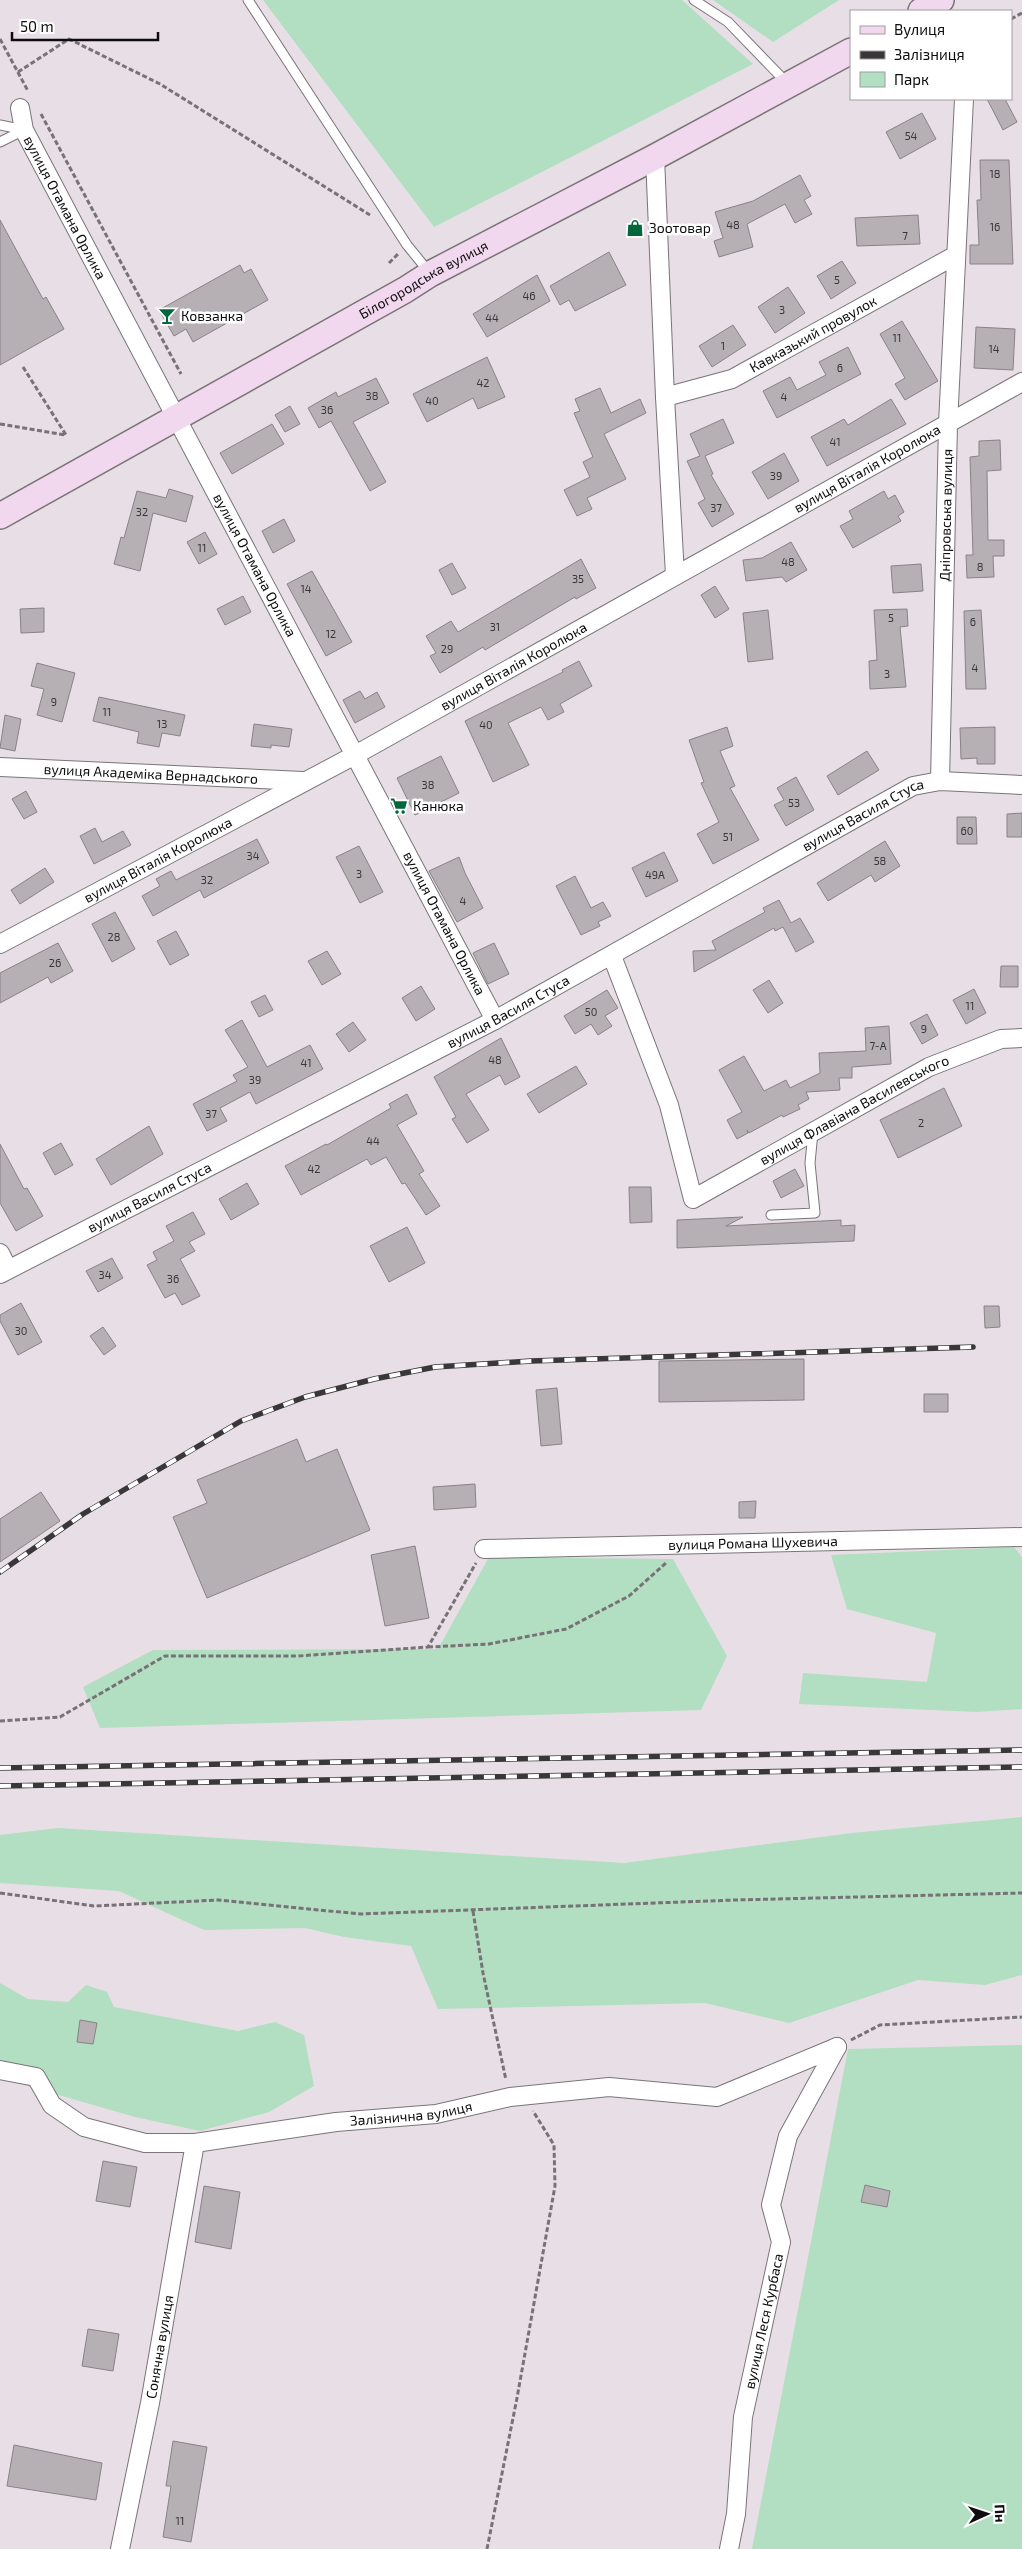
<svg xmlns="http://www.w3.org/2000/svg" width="1022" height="2549" font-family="'Exo 2',sans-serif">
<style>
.green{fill:#b2dec1}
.building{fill:#b6afb4;stroke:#898287}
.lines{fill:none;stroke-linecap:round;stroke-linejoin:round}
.lane-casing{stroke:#7a7479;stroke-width:11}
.street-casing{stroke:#7a7479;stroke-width:20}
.secondary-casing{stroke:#7a7479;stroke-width:28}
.path{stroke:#777276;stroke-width:3;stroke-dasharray:5 2.5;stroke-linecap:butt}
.lane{stroke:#fff;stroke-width:9}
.street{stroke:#fff;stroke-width:18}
.secondary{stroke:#f2d8ee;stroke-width:25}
.rail-casing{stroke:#3a3739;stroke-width:5.5}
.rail{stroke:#fff;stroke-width:4;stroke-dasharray:11;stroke-linecap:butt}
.labels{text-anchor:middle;stroke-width:5;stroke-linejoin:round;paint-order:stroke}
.number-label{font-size:11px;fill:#383538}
.street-label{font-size:14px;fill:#0e0c0e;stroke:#fff}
.poi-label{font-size:14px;fill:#0e0c0e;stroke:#fff;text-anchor:start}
</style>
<rect width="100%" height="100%" fill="#e7dfe5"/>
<path class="green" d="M263,0H682L753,64L434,227Z
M713,0H839L773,42Z
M1014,1547L1022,1557V1709L976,1712L799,1704L803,1673L927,1682L936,1633L847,1609L831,1555Z
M489,1557L673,1559L727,1656L701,1710L100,1728L83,1687L153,1650L438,1649Z
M1022,1817V1975L985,1985L918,1980L789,2023L705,2003L438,2009L411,1946L344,1937L305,1928L204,1930L119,1891L0,1883V1835L58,1828L624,1863L852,1833Z
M0,1983L28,1999L68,2002L86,1985L107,1992L114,2007L238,2031L275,2022L304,2035L314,2086L269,2112L200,2131L135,2117L0,2078Z
M1022,2045V2549H752L848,2049Z"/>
<path class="building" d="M987,99H1005L1017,122L1003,130Z
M922,113L936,139L900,159L886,132Z
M980,160H1009L1013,264H970V245H979L977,200H981Z
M800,175L811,196L804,200L812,214L795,223L785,204L747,224L753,247L719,257L714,241L723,238L715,212L753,201Z
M918,215L920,244L857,246L855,218Z
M0,220L43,299L46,297L64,329L0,365Z
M609,252L626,285L575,311L569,300L560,305L550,286Z
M842,261L856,283L831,299L817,276Z
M240,265L244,273L251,269L268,300L193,342L186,329L174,336L159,310Z
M537,275L550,301L487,337L473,314Z
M788,287L805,313L775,333L758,307Z
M902,321L938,381L905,400L895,384L905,378L880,334Z
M733,325L746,345L712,367L699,346Z
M976,327L1015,329L1013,370L974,368Z
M848,347L861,374L777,418L763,391L790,377L797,390L826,375L819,362Z
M487,357L505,397L478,409L473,398L427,422L413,394Z
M376,378L389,403L353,422L386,482L370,491L331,421L319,428L308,408L336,392L338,397Z
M600,388L611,413L640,399L646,413L604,434L626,479L587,498L592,509L577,516L564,490L590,477L583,462L593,457L574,413L580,411L575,399Z
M891,399L906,424L827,466L811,437L844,419L848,425Z
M290,406L300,424L285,432L275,415Z
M723,419L734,443L705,456L713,474L711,475L734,514L712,527L698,503L705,499L687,461L700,456L690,434Z
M272,424L284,444L232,474L220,453Z
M1000,440L1001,470L987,471L988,540H1004V556H993L994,577L967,578L966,555H973L970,457L979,456V441Z
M784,453L799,481L768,499L752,472Z
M169,489L193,496L186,522L153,513L140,571L114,564L121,537L124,538L137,491L166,498Z
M884,491L888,499L895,495L904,512L898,516L901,521L853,548L840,526L853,519L849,511Z
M284,519L295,541L273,553L262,531Z
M205,532L217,554L199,564L187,542Z
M791,542L807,570L786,582L782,577L746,581L743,560L762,558Z
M581,559L596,588L576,599L575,597L485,650L483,647L440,673L430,656L436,653L426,636L451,621L458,632Z
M452,563L466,588L452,595L439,570Z
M921,564L923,591L893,593L891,566Z
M312,571L352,642L326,656L287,584Z
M715,586L729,609L715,618L701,595Z
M243,596L251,612L225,625L217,609Z
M44,608V632L21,633L20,609Z
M907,609L908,626L900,627L906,687L870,689L869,661L877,660L874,610Z
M768,610L773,659L748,662L743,613Z
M981,610L986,689H966L964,611Z
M579,661L592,686L560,704L564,712L548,720L541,707L508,723L529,765L493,782L465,721L563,672L562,670Z
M37,663L75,673L62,722L37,715L44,689L31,686Z
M360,691L365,699L377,692L385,707L355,723L343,700Z
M99,697L185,715L180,736L162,733L159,747L137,743L139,732L93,721Z
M5,715L21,719L15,751L0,748Z
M254,724L292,729L289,747L271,745V748L251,746Z
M727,727L733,746L720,751L735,786L730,788L759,840L713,864L697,834L719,822L701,783L704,782L689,740Z
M995,727V764H977V758L961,759L960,728Z
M867,751L879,770L838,795L827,776Z
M441,756L459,793L415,815L397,778Z
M796,777L814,810L786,826L774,805L784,800L777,788Z
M26,791L37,812L24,819L12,799Z
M1022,813V837H1007V814Z
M957,817H976L977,844H957Z
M95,828L102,842L123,831L131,845L94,864L80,836Z
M257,839L269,863L204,898L200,890L153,916L142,896L160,886L156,879L171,871L176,880Z
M885,841L900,866L875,882L871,875L828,901L817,883Z
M359,846L383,892L360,903L336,857Z
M664,852L678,881L646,897L632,868Z
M459,857L465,873L483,908L457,922L429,871Z
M45,868L54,882L20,904L11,890Z
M575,876L591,908L603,902L611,916L598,922L600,926L581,935L556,886Z
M779,900L791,923L800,918L814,942L796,952L783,927L775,931L774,928L694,972L693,951L716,950L712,941L765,912L763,908Z
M115,912L135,949L112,962L92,924Z
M176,931L189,955L170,965L157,941Z
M58,943L73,971L51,983L48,977L0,1003V973Z
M494,943L509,974L488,984L473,953Z
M327,951L341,974L322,985L308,961Z
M1001,966H1018V987H1000Z
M769,980L783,1003L768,1013L753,990Z
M421,986L435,1009L416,1021L402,998Z
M974,989L986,1013L966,1024L953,1000Z
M607,990L618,1008L605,1016L612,1026L598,1035L591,1024L575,1034L564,1016Z
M265,995L273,1010L259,1017L251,1002Z
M927,1014L938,1035L922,1044L910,1023Z
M242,1020L267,1067L310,1045L323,1069L256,1104L250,1092L220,1108L227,1121L207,1131L193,1104L237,1081L233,1075L248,1067L225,1030Z
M353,1022L366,1040L349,1052L336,1034Z
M889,1026L891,1064L852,1067V1078H839L840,1090L806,1092L809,1099L798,1105L800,1109L783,1117L782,1115L749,1133L747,1130L748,1133L737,1139L727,1120L742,1112L719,1070L744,1056L764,1091L786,1080L790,1088L820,1073L819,1053L866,1051L865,1028Z
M501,1038L520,1077L505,1085L500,1075L466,1094L489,1130L467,1143L452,1119L456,1117L434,1077Z
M576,1066L587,1084L539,1113L527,1094Z
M944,1088L962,1126L898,1158L880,1120Z
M407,1094L417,1114L397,1125L424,1171L419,1174L440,1206L426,1215L405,1183L402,1184L386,1157L371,1165L367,1159L301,1195L285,1166L326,1144L327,1145L391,1108L389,1104Z
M149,1126L163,1154L111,1185L96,1159Z
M61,1143L73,1165L55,1175L43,1153Z
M0,1144L24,1189L27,1188L43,1216L16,1231L0,1203Z
M795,1169L804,1186L781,1198L773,1181Z
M247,1183L259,1204L231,1220L219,1199Z
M629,1187H651L652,1222L630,1223Z
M193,1212L205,1234L189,1242L195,1251L180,1259L200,1296L182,1305L175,1293L165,1298L147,1265L157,1260L153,1252L174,1241L166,1226Z
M743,1217L726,1226L841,1220V1226L855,1225L854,1241L677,1248V1220Z
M407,1227L425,1263L389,1282L370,1246Z
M112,1258L123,1278L98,1292L86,1271Z
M21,1303L42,1342L18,1355L0,1321V1315Z
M984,1306H999L1000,1327L985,1328Z
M103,1327L116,1346L104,1355L90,1336Z
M804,1359V1400L659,1402V1361Z
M557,1388L562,1444L541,1446L536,1390Z
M924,1394H948V1412H924Z
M297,1439L306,1462L337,1449L370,1530L207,1598L173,1517L207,1503L197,1480Z
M475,1484L476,1507L434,1510L433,1487Z
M41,1492L60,1521L0,1562V1519Z
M756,1501L755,1518H739V1502Z
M415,1546L429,1618L385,1626L371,1555Z
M80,2020L97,2023L93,2044L77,2042Z
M103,2161L137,2167L130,2207L96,2201Z
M865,2185L890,2191L887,2207L861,2202Z
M204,2186L240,2192L231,2249L195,2242Z
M88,2329L119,2334L113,2371L82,2366Z
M173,2441L207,2447L191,2542L163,2537L171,2486H166Z
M14,2445L102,2463L96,2500L7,2486Z"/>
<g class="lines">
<g class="lane-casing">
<path id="lane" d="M248,0L407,245L429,272
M694,0L728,22L786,82
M0,125L24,130
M0,142L24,130
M771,1215L815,1213L810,1163L813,1132"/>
</g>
<g class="street-casing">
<g id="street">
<path id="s1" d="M20,108L24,130C180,427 340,722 495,1020"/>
<path d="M655,157L665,397L675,575"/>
<path id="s2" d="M665,397L732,379L956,255"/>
<path id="s3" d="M0,767L303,781"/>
<path id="s4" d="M940,781L948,424L964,99"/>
<path id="s5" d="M0,944L357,754L1022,382"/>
<path id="s6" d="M612,956L669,1105L693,1199L929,1067L1001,1039L1022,1038"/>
<path d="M0,1253L8,1269"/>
<path id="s7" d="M0,1274L495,1020L913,786L940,781L1022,785"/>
<path id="s8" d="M484,1549L1022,1537"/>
<path id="s9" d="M0,2070L36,2077L52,2105L84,2127L145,2143H195L336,2122L436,2114L510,2097L609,2087L717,2097L837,2047"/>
<path id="s10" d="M120,2549L150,2403L195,2143"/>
<path id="s11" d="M729,2549L736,2514L743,2417L781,2242L771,2205L788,2136L837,2047"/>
</g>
</g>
<g class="secondary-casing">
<g id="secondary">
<path d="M921,11L941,0"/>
<path id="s12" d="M0,516L405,290L430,274L655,157L851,51"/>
</g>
</g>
<path class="path" d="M1011,19L1022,13
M0,39L28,91
M18,72L69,39L160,84L370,215
M41,114L181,374
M389,263L398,254
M23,367L66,435
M0,424L65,435
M428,1647L489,1644L566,1629L629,1596L666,1563
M0,1721L60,1717L165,1656H298L428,1647L476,1563
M0,1893L94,1906L218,1900L360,1914L735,1900L1022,1893
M473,1911L483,1973L506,2080
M851,2040L880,2025L1022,2017
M487,2549L517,2398L555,2186L554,2145L533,2111"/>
<use href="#lane" class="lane"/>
<use href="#street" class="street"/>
<use href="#secondary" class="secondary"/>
<g class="rail-casing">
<path id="rail" d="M0,1572L83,1514L241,1421L305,1397L374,1379L435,1367L531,1361L973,1347
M0,1768L1022,1750
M0,1786L1022,1767"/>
</g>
<use href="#rail" class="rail"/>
</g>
<defs>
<g id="shop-bare" transform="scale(1.35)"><path d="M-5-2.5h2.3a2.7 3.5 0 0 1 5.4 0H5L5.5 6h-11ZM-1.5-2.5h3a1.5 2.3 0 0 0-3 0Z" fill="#02673b" stroke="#fff" stroke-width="2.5" paint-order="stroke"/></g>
<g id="bar-bare" transform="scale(1.35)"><path d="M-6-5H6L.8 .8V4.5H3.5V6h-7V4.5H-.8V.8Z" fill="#02673b" stroke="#fff" stroke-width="2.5" paint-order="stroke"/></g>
<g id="supermarket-bare" transform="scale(1.35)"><path d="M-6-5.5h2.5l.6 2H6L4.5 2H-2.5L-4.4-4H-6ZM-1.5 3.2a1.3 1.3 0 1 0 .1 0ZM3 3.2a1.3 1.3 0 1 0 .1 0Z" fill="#02673b" stroke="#fff" stroke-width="2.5" paint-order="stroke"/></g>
</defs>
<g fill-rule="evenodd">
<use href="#shop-bare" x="635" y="228"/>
<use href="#bar-bare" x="167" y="316"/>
<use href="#supermarket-bare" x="399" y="806"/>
</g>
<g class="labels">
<g class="number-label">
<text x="911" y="140">54</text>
<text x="995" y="178">18</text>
<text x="733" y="229">48</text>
<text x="995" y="231">16</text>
<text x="905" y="240">7</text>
<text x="837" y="284">5</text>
<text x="529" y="300">46</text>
<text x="782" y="314">3</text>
<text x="492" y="322">44</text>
<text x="897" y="342">11</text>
<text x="723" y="350">1</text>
<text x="994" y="353">14</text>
<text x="840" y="372">6</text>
<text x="483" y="387">42</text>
<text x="372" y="400">38</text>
<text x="784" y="401">4</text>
<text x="432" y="405">40</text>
<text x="327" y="414">36</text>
<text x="835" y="446">41</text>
<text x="776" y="480">39</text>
<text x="716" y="512">37</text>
<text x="142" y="516">32</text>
<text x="202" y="552">11</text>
<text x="788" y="566">48</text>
<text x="980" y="571">8</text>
<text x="578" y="583">35</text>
<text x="306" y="593">14</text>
<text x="891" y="622">5</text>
<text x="973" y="626">6</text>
<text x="495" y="631">31</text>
<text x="331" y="638">12</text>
<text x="447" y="653">29</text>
<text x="975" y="672">4</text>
<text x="887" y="678">3</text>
<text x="54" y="706">9</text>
<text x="107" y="716">11</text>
<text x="162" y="728">13</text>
<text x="486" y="729">40</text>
<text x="428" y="789">38</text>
<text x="794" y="807">53</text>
<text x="967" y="835">60</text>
<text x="728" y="841">51</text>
<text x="253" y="860">34</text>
<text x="880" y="865">58</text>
<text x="359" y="878">3</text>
<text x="655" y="879">49А</text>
<text x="207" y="884">32</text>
<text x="463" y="905">4</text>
<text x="114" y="941">28</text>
<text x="55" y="967">26</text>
<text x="970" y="1010">11</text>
<text x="591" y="1016">50</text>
<text x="924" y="1033">9</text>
<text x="878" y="1050">7-А</text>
<text x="495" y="1064">48</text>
<text x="306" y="1067">41</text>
<text x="255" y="1084">39</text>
<text x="211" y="1118">37</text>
<text x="921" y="1127">2</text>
<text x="373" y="1145">44</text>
<text x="314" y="1173">42</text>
<text x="105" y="1279">34</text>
<text x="173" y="1283">36</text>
<text x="21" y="1335">30</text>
<text x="180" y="2525">11</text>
</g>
<g class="street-label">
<text dy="5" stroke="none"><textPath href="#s1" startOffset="110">вулиця Отамана Орлика</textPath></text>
<text dy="5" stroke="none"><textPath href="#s12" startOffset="485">Білогородська вулиця</textPath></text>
<text dy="5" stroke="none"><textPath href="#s2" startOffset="162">Кавказький провулок</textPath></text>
<text dy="5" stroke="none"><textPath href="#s5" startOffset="989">вулиця Віталія Королюка</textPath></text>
<text dy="5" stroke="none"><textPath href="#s4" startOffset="266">Дніпровська вулиця</textPath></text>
<text dy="5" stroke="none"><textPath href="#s1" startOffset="515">вулиця Отамана Орлика</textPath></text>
<text dy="5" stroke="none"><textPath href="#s5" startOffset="584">вулиця Віталія Королюка</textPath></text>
<text dy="5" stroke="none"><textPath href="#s3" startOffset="151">вулиця Академіка Вернадського</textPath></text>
<text dy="5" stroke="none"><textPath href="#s7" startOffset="978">вулиця Василя Стуса</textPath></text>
<text dy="5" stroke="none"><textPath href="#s5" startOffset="179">вулиця Віталія Королюка</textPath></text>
<text dy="5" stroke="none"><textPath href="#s1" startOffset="920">вулиця Отамана Орлика</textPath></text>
<text dy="5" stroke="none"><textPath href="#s7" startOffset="572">вулиця Василя Стуса</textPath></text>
<text dy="5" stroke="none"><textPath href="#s6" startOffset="441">вулиця Флавіана Василевського</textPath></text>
<text dy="5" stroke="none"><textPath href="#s7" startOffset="168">вулиця Василя Стуса</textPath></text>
<text dy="5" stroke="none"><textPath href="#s8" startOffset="269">вулиця Романа Шухевича</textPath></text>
<text dy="5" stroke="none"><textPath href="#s9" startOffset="439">Залізнична вулиця</textPath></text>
<text dy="5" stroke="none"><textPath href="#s11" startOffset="231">вулиця Леся Курбаса</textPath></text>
<text dy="5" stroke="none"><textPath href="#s10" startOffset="206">Сонячна вулиця</textPath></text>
</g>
<g class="poi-label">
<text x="649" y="233">Зоотовар</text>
<text x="181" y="321">Ковзанка</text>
<text x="413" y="811">Канюка</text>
</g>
</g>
<rect x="850" y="10" width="162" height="90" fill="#ffffff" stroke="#9f9e9f"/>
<rect x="860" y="26" width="25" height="8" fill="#f2d8ee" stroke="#9f9e9f"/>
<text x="894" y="35" font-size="15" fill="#0e0c0e">Вулиця</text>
<rect x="860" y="51" width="25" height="8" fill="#3a3739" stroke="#9f9e9f"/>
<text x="894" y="60" font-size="15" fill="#0e0c0e">Залізниця</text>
<rect x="860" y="72" width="25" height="15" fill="#b2dec1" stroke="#9f9e9f"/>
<text x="894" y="85" font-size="15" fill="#0e0c0e">Парк</text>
<g transform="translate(987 2514) rotate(87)" stroke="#ffffff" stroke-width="4" paint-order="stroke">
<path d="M0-4L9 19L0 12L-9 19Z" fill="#0e0c0e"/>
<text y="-8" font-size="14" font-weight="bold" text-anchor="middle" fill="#0e0c0e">Пн</text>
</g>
<path d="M12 32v8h146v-8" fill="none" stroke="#0e0c0e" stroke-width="2.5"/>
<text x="20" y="32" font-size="15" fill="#0e0c0e" stroke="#ffffff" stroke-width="4" paint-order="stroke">50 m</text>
</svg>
